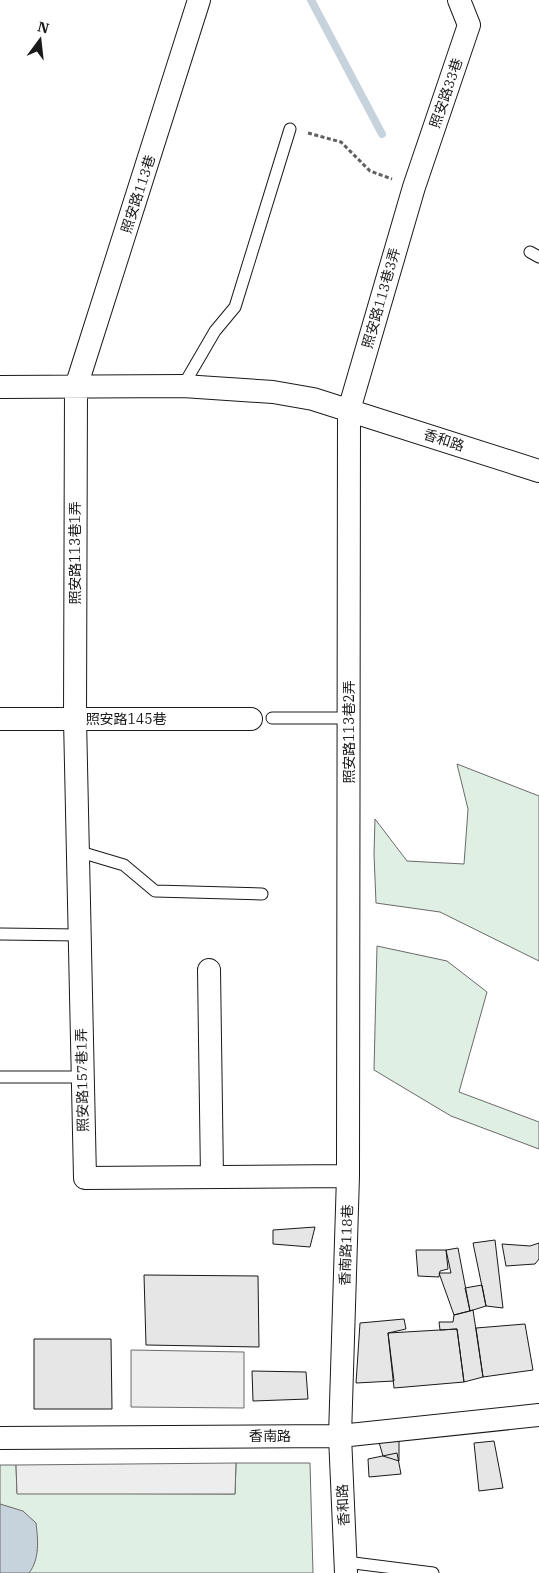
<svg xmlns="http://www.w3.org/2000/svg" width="539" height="1573" font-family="'IBM Plex Serif','Noto Sans TC',serif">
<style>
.green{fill:#e0efe3;stroke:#6a6a6a}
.parking{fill:#ededed;stroke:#6a6a6a}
.water{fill:#c6d2dc;stroke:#6a6a6a}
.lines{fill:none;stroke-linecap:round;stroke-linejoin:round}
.stream{stroke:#c6d2dc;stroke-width:8}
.building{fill:#e6e6e6;stroke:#1a1a1a}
.lane-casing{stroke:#1a1a1a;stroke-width:13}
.street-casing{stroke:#1a1a1a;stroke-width:24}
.path{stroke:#5f5f5f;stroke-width:3;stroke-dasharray:4 2.5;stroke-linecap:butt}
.lane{stroke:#fff;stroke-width:11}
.street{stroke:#fff;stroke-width:22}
.labels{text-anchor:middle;stroke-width:4;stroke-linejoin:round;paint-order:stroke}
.street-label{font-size:14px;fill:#1a1a1a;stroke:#fff}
</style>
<rect width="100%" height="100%" fill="#fff"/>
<path class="green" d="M457,764L539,796V961L440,912L376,903L374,854L375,819L407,861L464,864L468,809Z
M377,946L447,961L487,992L459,1092L539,1122V1149L451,1116L374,1070Z
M236,1463H310L313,1573H0V1465H16L17,1493L235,1494Z"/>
<path class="parking" d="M131,1350L244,1352V1408L131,1407Z
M236,1463L235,1494H17L16,1465Z"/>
<path class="water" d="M0,1504L23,1511L36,1523C38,1539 40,1559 29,1573H0Z"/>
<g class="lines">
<path class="stream" d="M311,0L382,134"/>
</g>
<path class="building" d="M315,1227L310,1247L273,1244V1230Z
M495,1240L503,1308L486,1306L473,1243Z
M539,1243V1259L535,1264L506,1266L502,1244L530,1246Z
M458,1248L470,1311L454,1315L439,1273H451L446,1250Z
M416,1250H446L448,1269L440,1271L439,1277L418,1276Z
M144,1275L258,1276L259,1347L146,1345Z
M482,1285L486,1306L470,1311L465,1288Z
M473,1310L483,1377L464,1382L457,1329L440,1330L439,1322H453L454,1315Z
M404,1319L406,1329L388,1333L394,1381L356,1383L360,1323Z
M525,1324L533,1370L483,1377L476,1328Z
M457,1329L464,1382L394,1388L388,1333Z
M34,1339H111L112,1409H34Z
M252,1371L306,1372L308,1399L253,1401Z
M378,1439L399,1440V1461L383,1456Z
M494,1441L503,1488L479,1491L474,1443Z
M397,1453L401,1474L369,1477L368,1459Z"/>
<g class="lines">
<g class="lane-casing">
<path id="lane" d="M530,252L539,257
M183,386L215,331L235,307L290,129
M272,718H349
M77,851L124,865L155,891L262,894
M0,934L79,935
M0,1077H82
M346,1562L433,1573"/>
</g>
<g class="street-casing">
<path id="street" d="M199,0L76,387L75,719L85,1178L348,1176
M0,387L183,386L273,392L313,399L539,471
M0,719H251
M209,970L212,1177
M0,1438L340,1436L539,1415
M346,1573L340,1436L348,1176L349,410L414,187L469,25L459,0"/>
</g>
<path class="path" d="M308,133L341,142L370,171L392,179"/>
<use href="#lane" class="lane"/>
<use href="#street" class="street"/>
</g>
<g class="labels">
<g class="street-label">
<text transform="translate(446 93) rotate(-71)" y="5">照安路33巷</text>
<text transform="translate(138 194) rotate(-72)" y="5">照安路113巷</text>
<text transform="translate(381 298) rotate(-74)" y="5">照安路113巷3弄</text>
<text transform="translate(444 440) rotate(18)" y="5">香和路</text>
<text transform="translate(75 553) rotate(-90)" y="5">照安路113巷1弄</text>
<text x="126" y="724">照安路145巷</text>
<text transform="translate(349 732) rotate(-90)" y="5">照安路113巷2弄</text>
<text transform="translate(82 1080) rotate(-91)" y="5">照安路157巷1弄</text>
<text transform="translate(346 1245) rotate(-88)" y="5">香南路118巷</text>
<text x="270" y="1441">香南路</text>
<text transform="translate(343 1505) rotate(-93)" y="5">香和路</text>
</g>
</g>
<g transform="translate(40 40) rotate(15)" stroke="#ffffff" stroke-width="4" paint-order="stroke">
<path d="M0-4L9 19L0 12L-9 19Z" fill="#1a1a1a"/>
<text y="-8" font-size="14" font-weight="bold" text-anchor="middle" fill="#1a1a1a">N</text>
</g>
</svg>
